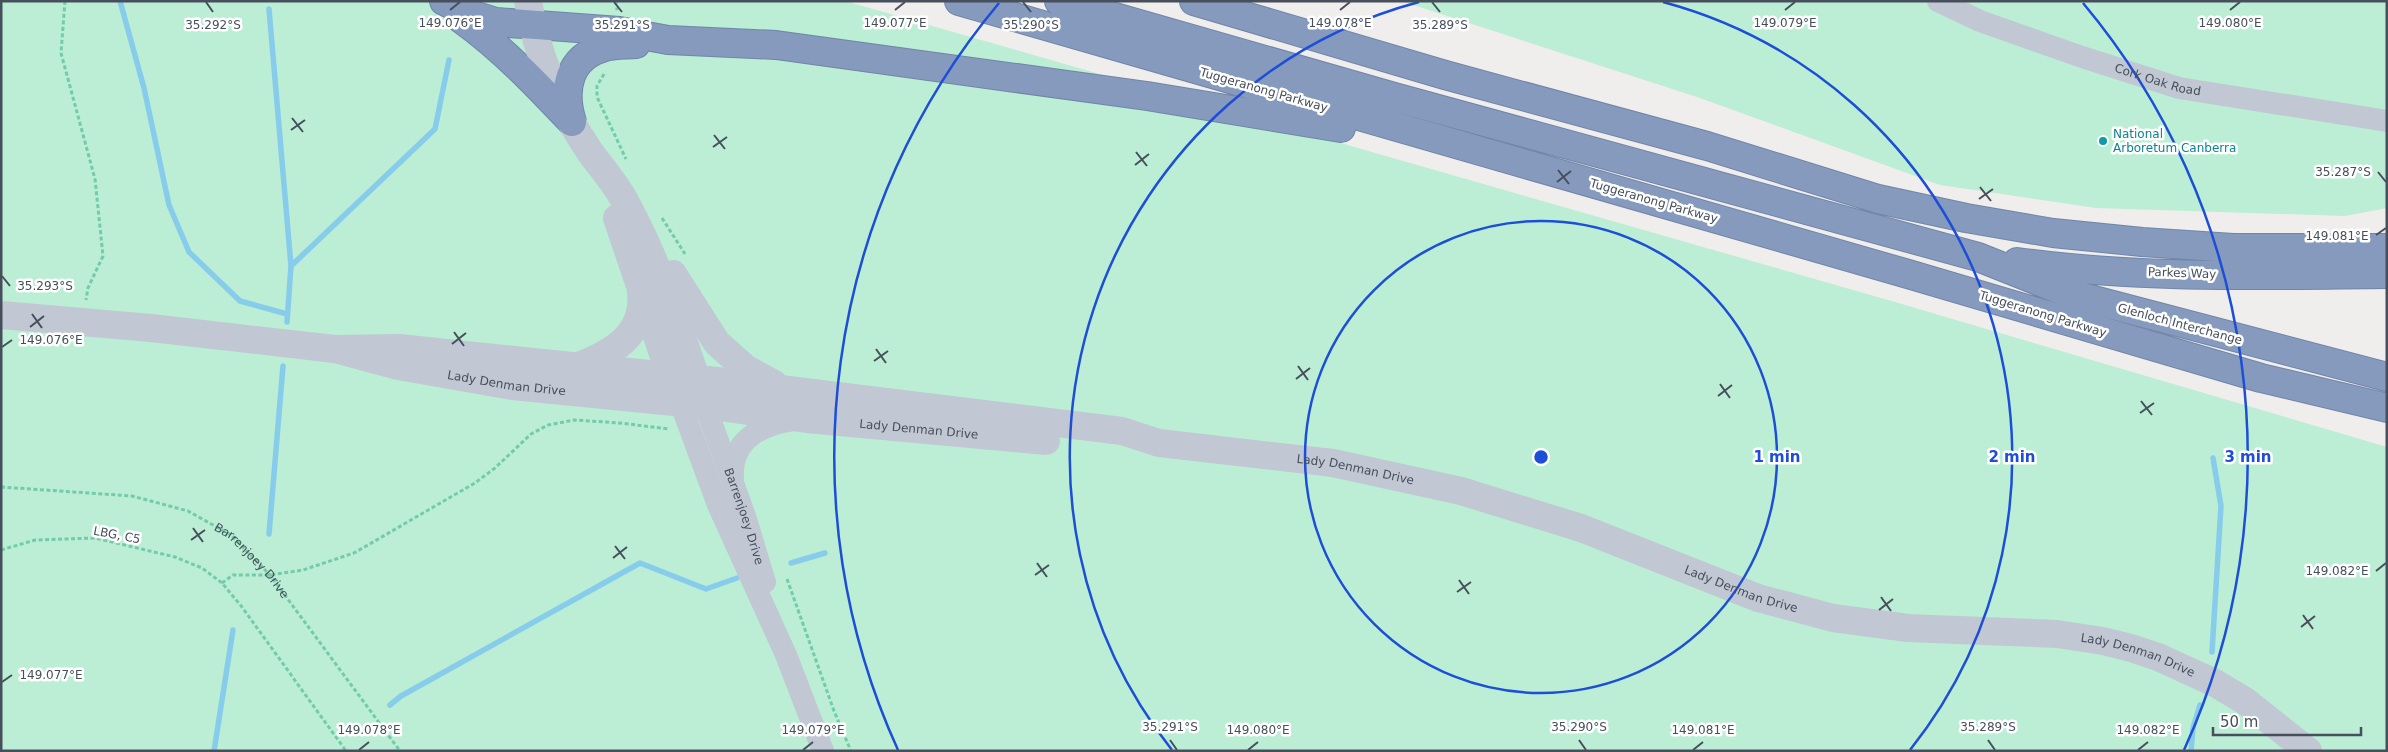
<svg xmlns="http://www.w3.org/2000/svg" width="2388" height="752" font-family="'DejaVu Sans',sans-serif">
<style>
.green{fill:#bbeed4}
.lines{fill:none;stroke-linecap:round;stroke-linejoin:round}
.stream{stroke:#88cceb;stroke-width:5.5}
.motorway-casing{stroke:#7085a8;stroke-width:30}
.path{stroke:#73cca9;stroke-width:3;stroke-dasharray:4 2.5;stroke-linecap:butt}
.minor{stroke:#c1c8d3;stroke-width:22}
.tertiary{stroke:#c1c8d3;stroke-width:28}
.motorway{stroke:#859abd;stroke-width:28}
.ticks{fill:none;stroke:#464f5b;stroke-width:2}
.ring{fill:none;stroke:#1d4ed8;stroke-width:2.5}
.culture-dot{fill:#0f9aa8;stroke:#fff;stroke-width:2}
.labels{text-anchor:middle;stroke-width:5;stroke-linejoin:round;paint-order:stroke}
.street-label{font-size:12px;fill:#464f5b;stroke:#fff}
.culture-label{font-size:12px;fill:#0d838f;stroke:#fff;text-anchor:start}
.ticks-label{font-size:12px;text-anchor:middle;fill:#464f5b;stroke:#fff;stroke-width:5;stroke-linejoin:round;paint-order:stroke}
.centre{fill:#1d4ed8;stroke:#fff;stroke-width:2.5}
.ring-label{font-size:15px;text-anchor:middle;font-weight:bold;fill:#1d4ed8;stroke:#fff;stroke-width:5;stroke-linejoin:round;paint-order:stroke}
</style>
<rect width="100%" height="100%" fill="#f0eded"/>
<path class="green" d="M1,1H845L1888,300L2387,447V751H1Z
M1401,1H2387V208L2345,216L2096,208L1940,185L1700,98Z"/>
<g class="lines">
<path class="stream" d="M120,1L144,88L169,205L189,252L240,301L287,314
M269,9L291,266
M287,322L291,266L435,129L449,60
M269,534L283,366
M791,563L825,553
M2212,652L2221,506L2213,458
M390,705L401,696L640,563L706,589L737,578
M214,751L233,630
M2191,751L2193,728L2200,705"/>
<g class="motorway-casing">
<path id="motorway" d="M444,1L473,15L496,22L619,31L668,40L776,45L1147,96L1341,128
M959,1L1908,274L2261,378L2387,408
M1059,1L1394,97L1978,257L2071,294L2387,377
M1194,1L1445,75L1707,146L1878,199L1966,218L2053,233L2142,242L2233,248H2387
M460,18C502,48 537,85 572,122
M572,122C562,90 568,57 605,47C615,44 626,45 636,44
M2017,262C2139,279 2264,275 2387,274"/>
</g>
<g class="path">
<path d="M65,1L61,53L95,179L103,256L88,288L86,300"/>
<path d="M616,1L617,10"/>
<path d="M604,74L597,86V97L626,159"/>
<path d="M662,218L685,254"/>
<path id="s1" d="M1,487L132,496L188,511L231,535L270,575L400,751"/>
<path d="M1,550L35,540L95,538L175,557L202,568L222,583L242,607L346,751"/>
<path d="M787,579L834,711L851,751"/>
<path d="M222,583L233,575H270L303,570L354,553L475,483L495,468L531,434L548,425L574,420L620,423L669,429"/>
</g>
<g class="minor">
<path id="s2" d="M1938,1L1980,21L2082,57L2179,88L2387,121"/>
<path d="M680,402L718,505L786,655L823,751"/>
<path id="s3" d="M705,405L745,516L765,582"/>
<path d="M733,479C730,441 760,425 793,420"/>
</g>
<g class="tertiary">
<path d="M528,1C536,54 560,108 590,152C603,170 617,185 627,205C660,266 680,331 702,396"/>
<path d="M617,218L676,392"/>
<path d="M673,274L717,343L745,368L774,384"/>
<path id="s4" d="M1,315L151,328L335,349L398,366L512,386L705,405L807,419L1046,441"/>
<path id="s5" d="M335,349L399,348L717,381L1122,431L1159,443L1333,463L1461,491L1581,528L1758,598L1833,618L1908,628L2057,634L2103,641L2131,648L2158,657L2215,683L2245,701L2308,751"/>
<path d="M576,367C611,354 646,335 641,292"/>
</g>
<use href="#motorway" class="motorway"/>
</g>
<path class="ticks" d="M206,2L213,12M614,2L622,12M1023,2L1031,12M1432,2L1440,12M450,10L460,2M895,10L905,2M1340,10L1350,2M1785,10L1795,2M2230,10L2240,2M292,118L303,132M291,130L305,120M714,135L725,149M713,147L727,137M1136,152L1147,166M1135,165L1149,154M1558,170L1569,184M2378,172L2386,182M1557,182L1571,171M1980,187L1991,201M1979,199L1993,189M2376,235L2386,228M2,276L10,286M32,314L42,328M30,327L44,316M454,332L464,346M452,344L466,333M2,347L12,340M876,349L886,363M874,361L888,351M1298,366L1308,380M1296,379L1310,368M1720,384L1730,398M1718,396L1732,385M2141,401L2152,415M2140,413L2154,403M193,528L203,542M191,540L205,530M615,546L625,559M613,558L627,547M1037,563L1047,577M2376,571L2386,563M1035,575L1049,565M1459,580L1469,594M1457,592L1471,582M1881,597L1891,611M1879,610L1893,599M2303,615L2313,629M2301,627L2315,616M2,682L12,675M1170,740L1177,750M1579,740L1586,750M1988,740L1995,750M359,750L369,742M803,750L813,742M1248,750L1258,742M1693,750L1703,742M2138,750L2148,742"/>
<g class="ring">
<circle cx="1541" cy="457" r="236"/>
<path d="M1172 750A471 471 0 0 1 1419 2M1663 2A471 471 0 0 1 1910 750"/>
<path d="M898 750A707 707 0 0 1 999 3M2083 3A707 707 0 0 1 2184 750"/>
</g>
<circle class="culture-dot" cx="2103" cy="141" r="5"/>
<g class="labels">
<g class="street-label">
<text dy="4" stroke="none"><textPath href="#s2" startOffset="234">Cork Oak Road</textPath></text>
<text transform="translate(1264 90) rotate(16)" y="4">Tuggeranong Parkway</text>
<text transform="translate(1654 201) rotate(16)" y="4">Tuggeranong Parkway</text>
<text transform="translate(2182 273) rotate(2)" y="4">Parkes Way</text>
<text transform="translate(2043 314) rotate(17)" y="4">Tuggeranong Parkway</text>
<text transform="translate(2180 324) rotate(15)" y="4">Glenloch Interchange</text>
<text dy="4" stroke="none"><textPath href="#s4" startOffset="511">Lady Denman Drive</textPath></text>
<text dy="4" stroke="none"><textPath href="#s4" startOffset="926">Lady Denman Drive</textPath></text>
<text dy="4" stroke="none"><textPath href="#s5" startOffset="1029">Lady Denman Drive</textPath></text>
<text dy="4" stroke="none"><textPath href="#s3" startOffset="118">Barrenjoey Drive</textPath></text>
<text transform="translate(117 535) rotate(11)" y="4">LBG, C5</text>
<text dy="4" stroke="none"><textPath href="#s1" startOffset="271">Barrenjoey Drive</textPath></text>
<text dy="4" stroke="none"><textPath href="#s5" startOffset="1434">Lady Denman Drive</textPath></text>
<text dy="4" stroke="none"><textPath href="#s5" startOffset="1839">Lady Denman Drive</textPath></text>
</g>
<g class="culture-label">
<text x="2113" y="138">National<tspan x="2113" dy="14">Arboretum Canberra</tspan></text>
</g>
</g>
<g class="ticks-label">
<text x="450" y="27">149.076°E</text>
<text x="895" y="27">149.077°E</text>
<text x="1340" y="27">149.078°E</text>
<text x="1785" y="27">149.079°E</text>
<text x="2230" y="27">149.080°E</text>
<text x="213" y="29">35.292°S</text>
<text x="622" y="29">35.291°S</text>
<text x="1031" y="29">35.290°S</text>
<text x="1440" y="29">35.289°S</text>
<text x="2343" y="176">35.287°S</text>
<text x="2337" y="240">149.081°E</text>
<text x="45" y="290">35.293°S</text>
<text x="51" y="344">149.076°E</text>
<text x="2337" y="575">149.082°E</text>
<text x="51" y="679">149.077°E</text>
<text x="1170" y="731">35.291°S</text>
<text x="1579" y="731">35.290°S</text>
<text x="1988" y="731">35.289°S</text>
<text x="369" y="734">149.078°E</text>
<text x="813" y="734">149.079°E</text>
<text x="1258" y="734">149.080°E</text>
<text x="1703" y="734">149.081°E</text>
<text x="2148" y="734">149.082°E</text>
</g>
<circle cx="1541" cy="457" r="8" class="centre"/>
<g class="ring-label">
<text x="1777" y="462">1 min</text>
<text x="2012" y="462">2 min</text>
<text x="2248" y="462">3 min</text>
</g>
<rect width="2388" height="752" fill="none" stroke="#464f5b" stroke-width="5"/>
<path d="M2213 727v8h148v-8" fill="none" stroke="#464f5b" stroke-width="2.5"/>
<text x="2220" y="727" font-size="15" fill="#464f5b" stroke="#ffffff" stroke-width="4" paint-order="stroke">50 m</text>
</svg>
